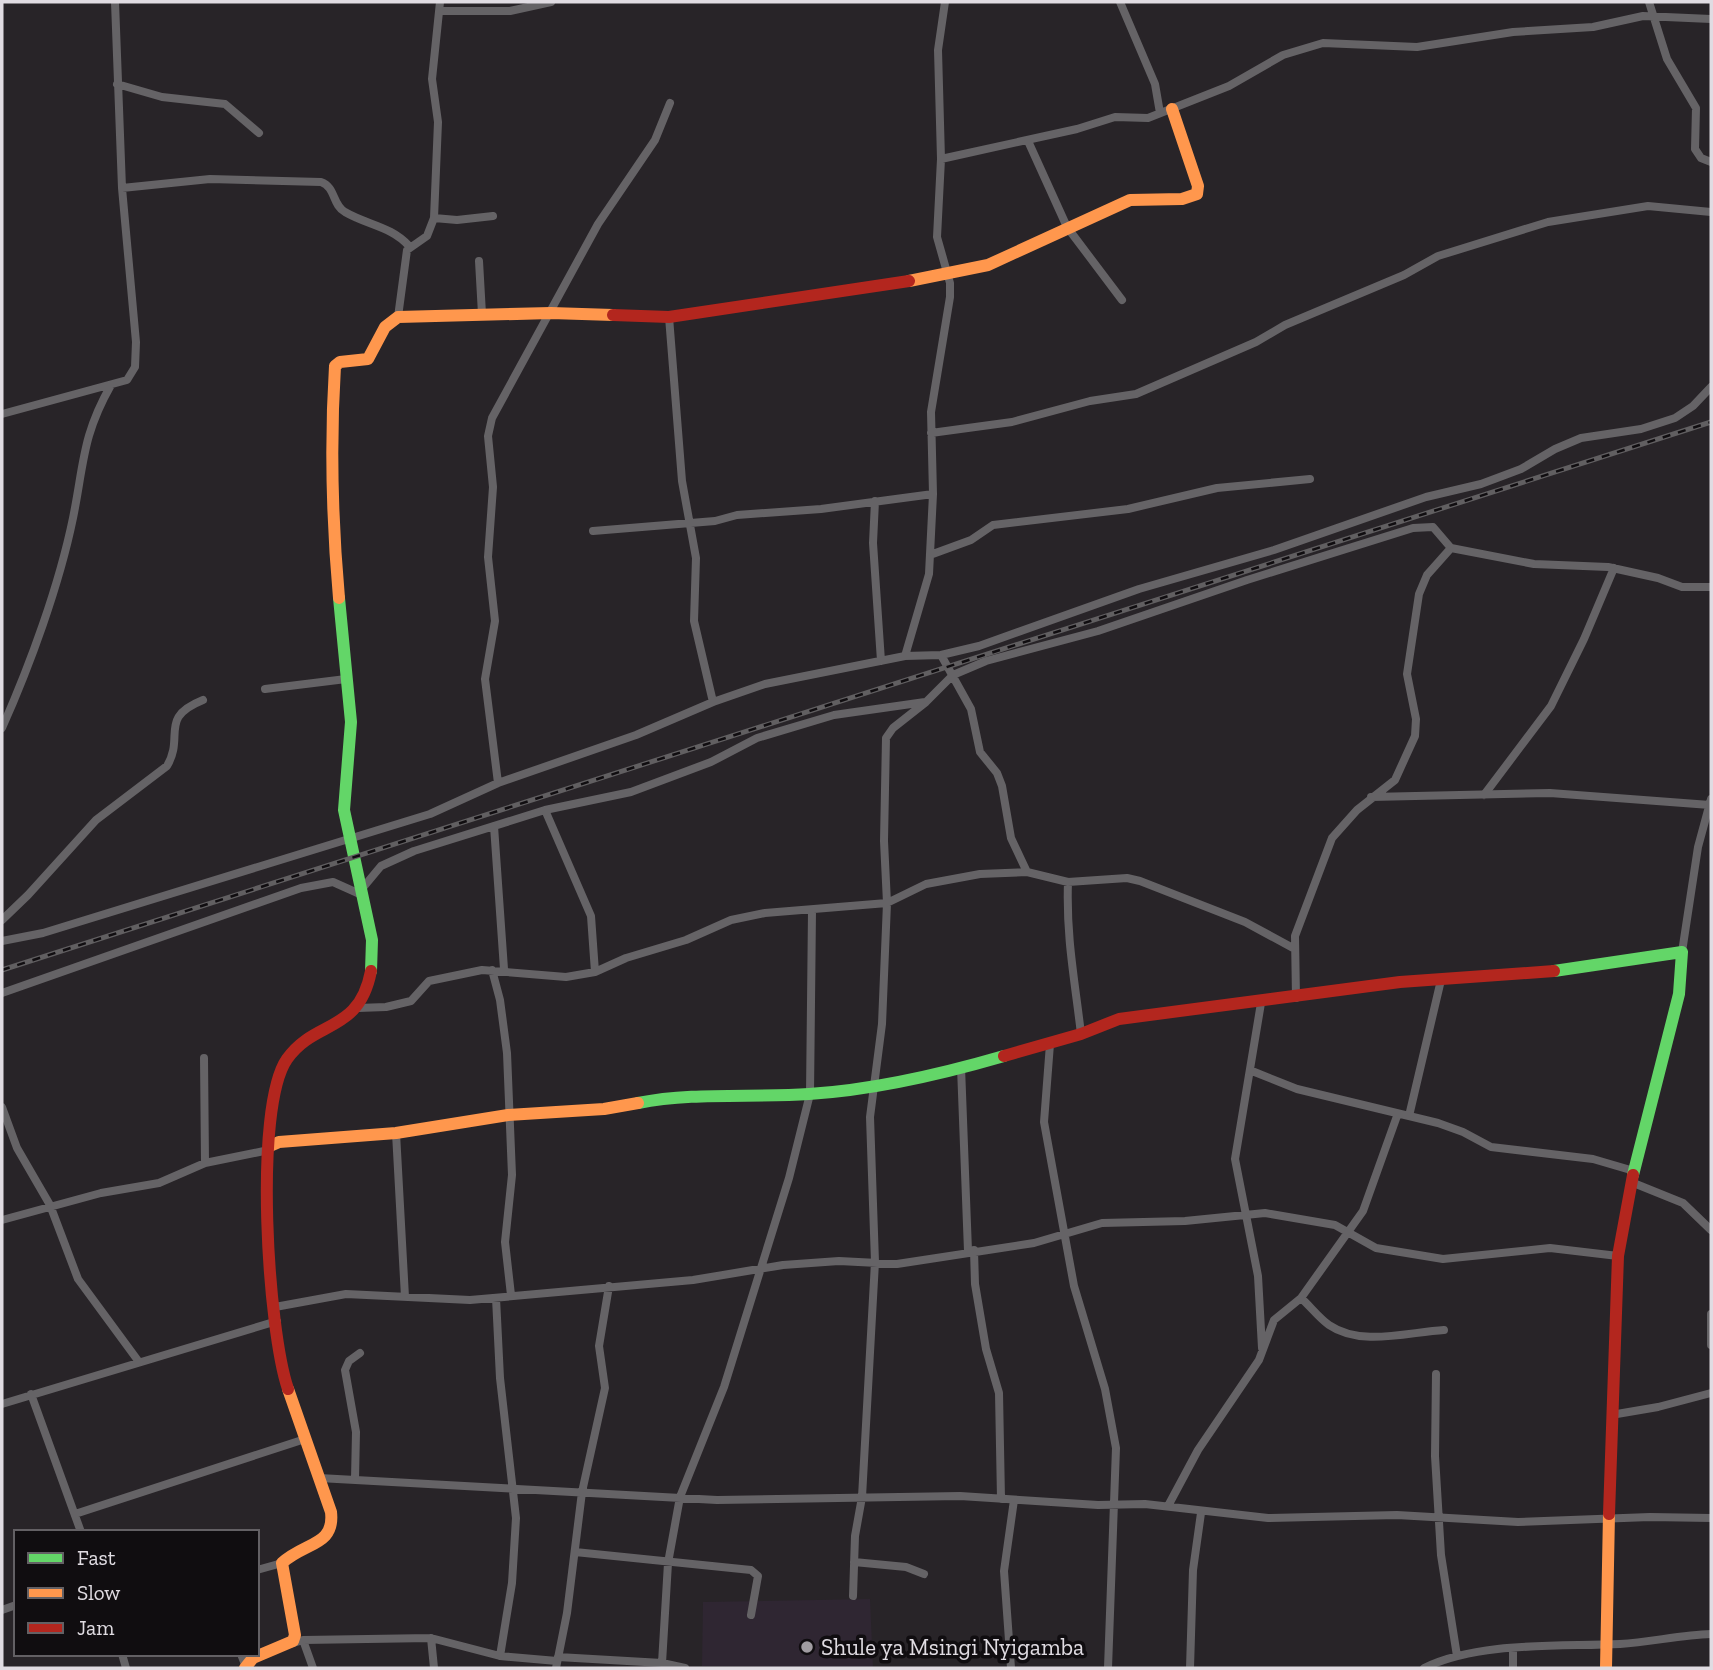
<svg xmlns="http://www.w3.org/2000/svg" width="1713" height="1670" font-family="'Zilla Slab',serif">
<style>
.built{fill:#2f2632}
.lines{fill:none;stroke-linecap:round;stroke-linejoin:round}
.street{stroke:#656366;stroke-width:8}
.fast{stroke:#63d668;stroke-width:12}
.slow{stroke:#ff974d;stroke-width:12}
.jam{stroke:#b3261e;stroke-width:12}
.rail-casing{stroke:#615f61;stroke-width:5}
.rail{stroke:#100d10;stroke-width:2.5;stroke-dasharray:8;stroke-linecap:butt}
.poi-dot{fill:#a09ca1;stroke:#100d10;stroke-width:2.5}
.labels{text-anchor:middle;stroke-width:7;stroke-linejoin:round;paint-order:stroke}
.poi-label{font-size:23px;fill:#e0dce2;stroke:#100d10;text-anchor:start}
</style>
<rect width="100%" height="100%" fill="#282428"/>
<path class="built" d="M870,1599L873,1668L702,1666L703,1602Z"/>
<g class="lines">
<path class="street" d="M1120,2L1155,84L1160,113
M1649,2L1667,59L1696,108L1695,149L1701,158L1711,162
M439,11H510L551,2
M117,84L162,97L225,104L259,133
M1028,141L1067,227L1122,300
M941,159L1077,129L1115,117L1148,118L1229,86L1283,55L1323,43L1417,47L1513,32L1593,27L1643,16L1711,19
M122,188L210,179L321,182C336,187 332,205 345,212C367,225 391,226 409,246
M434,218L457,220L493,216
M479,261L482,314
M398,317L407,250L427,236L434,218L438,122L432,79L440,2
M669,317L682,481L696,558L694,621L713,702
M2,414L127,380L135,367L136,342L122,188L115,2
M931,433L1012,422L1090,401L1136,394L1256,342L1285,325L1404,275L1438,256L1548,222L1648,206L1711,212
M875,501L873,543L881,661
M593,531L715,521L737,515L821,509L933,494
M930,555L971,540L993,525L1128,509L1217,488L1310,479
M941,655L971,709L980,752L997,773L1002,786L1011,838L1027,872
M905,656L929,574L933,494L931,412L950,297V283L937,237L941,159L938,50L945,2
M265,689L346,679
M2,728C30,665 59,586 73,518C84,464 82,436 111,385
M498,783L485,679L495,621L488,557L493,487L488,436L492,418L598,224L655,140L670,103
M1484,795L1551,706L1584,639L1614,568
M1371,797L1550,793L1710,805
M545,810L591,916L595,972
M494,826L504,969
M1068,882C1066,937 1075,982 1081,1034
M361,890L381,866L414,851L545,810L631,792L711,762L757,738L834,715L925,702
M2,920L28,895L96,820L167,766C185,736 158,718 203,700
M2,941L43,933L430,814L498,783L636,735L713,702L765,684L905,656L941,655L979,646L1139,589L1274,550L1426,497L1481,484L1521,469L1555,449L1581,438L1641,429L1675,418L1693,406L1711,387
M1682,952L1698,847L1711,799
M492,970L500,1000L507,1053L512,1175L505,1242L511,1295
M2,993L301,888L333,882L362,895
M1296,998L1295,936L1332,838L1357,810L1395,780L1415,736L1416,719L1407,674L1419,594L1427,575L1451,548L1534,564L1608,567L1658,578L1682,587H1711
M1261,1003L1235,1159L1258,1276L1262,1348
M358,1008L386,1007L411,1001L429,981L482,970L566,977L595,972L626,958L686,940L731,920L765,913L887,903L926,884L980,874L1027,872L1068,882L1127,878L1140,881L1245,922L1293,948
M1050,1044L1044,1122L1074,1286L1105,1389L1116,1448L1108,1668
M204,1058L205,1163
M961,1067L968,1251
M1252,1071L1297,1089L1438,1123L1463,1132L1491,1147L1593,1159L1634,1171
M2,1107L17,1148L50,1205L78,1279L139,1362
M1409,1116L1441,980
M396,1133L405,1297
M1631,1182L1683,1203L1711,1230
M2,1220L101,1193L159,1183L205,1163L269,1150
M974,1250L975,1284L986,1349L999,1393L1001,1499
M496,1298L500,1378L516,1518L512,1583L500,1656
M1301,1298C1310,1306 1319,1318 1329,1325C1361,1347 1408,1332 1444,1330
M275,1307L346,1294L470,1300L693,1280L783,1265L839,1261L897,1264L1034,1243L1102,1223L1185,1221L1265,1213L1335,1225L1376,1248L1443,1259L1550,1248L1618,1256
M1711,1314V1345
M1436,1374L1435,1456L1441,1555L1457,1656
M31,1394L81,1532
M2,1404L277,1321
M1611,1415L1658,1407L1711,1393
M319,1478L717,1500L960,1496L1098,1505L1145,1504L1268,1518L1397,1515L1518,1522L1650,1517L1711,1518
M355,1479L356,1432L345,1370L349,1361L360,1353
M1168,1506L1198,1450L1259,1360L1274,1320L1301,1298L1363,1211L1397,1116
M75,1514L305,1439
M575,1552L751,1570L758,1576L751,1615
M854,1562L906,1567L924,1574
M257,1570L282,1563
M853,1596L855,1536L862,1497L875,1262L870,1117L882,1024L887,903L884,841L886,738L893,728L926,702L953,675L986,661L1098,631L1247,580L1413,528L1433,527L1451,548
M2,1610L16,1605
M431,1638L434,1668
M303,1640L313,1668
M290,1644L303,1640L431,1638L500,1656L557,1661
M1513,1650V1668
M122,1654L126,1668
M241,1654L246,1667
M558,1657L662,1663L685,1668
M662,1663L668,1563L680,1497L724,1387L789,1178L810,1094L812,911
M556,1668L567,1613L582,1492L605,1388L599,1346L609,1286
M1011,1668L1004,1571L1014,1500
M1190,1668L1193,1570L1201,1513
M1424,1668C1479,1641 1560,1647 1620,1644C1651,1642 1681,1635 1711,1634"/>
<path class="fast" d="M339,598L351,722L344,810L372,940L371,971
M1554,971L1682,952L1679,994L1633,1175
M638,1103C694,1092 752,1098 809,1094C874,1090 942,1074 1004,1056"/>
<path class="slow" d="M909,281L988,265L1130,200L1182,199L1197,194L1198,186L1172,109
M339,598C332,520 330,445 335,366L340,362L368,359L385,327L398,317L551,313L613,315
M270,1146L279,1142L396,1133L508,1115L604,1109L638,1103
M245,1668L253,1658L293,1641L295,1635L282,1563C305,1542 335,1546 331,1512L288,1389
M1606,1668L1609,1514"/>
<path class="jam" d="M613,315L669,317L909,281
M1004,1056L1081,1034L1119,1019L1400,982L1554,971
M288,1389C268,1331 253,1108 287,1059C315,1019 359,1034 371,971
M1609,1514L1618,1256L1633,1175"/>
<g class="rail-casing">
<path id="rail" d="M2,970L1711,422"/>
</g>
<use href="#rail" class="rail"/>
</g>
<circle class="poi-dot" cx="807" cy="1647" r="7"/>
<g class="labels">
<g class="poi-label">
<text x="821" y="1655">Shule ya Msingi Nyigamba</text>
</g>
</g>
<rect width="1713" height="1670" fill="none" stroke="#e0dce2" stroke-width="7"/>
<rect x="14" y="1530" width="245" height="126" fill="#100d10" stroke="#636064" stroke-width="2"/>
<rect x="28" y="1553" width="35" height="10" fill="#63d668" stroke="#636064" stroke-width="2"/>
<text x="77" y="1565" font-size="21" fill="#e0dce2">Fast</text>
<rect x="28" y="1588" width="35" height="10" fill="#ff974d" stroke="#636064" stroke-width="2"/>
<text x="77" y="1600" font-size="21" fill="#e0dce2">Slow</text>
<rect x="28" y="1623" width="35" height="10" fill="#b3261e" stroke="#636064" stroke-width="2"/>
<text x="77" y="1635" font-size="21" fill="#e0dce2">Jam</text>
</svg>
